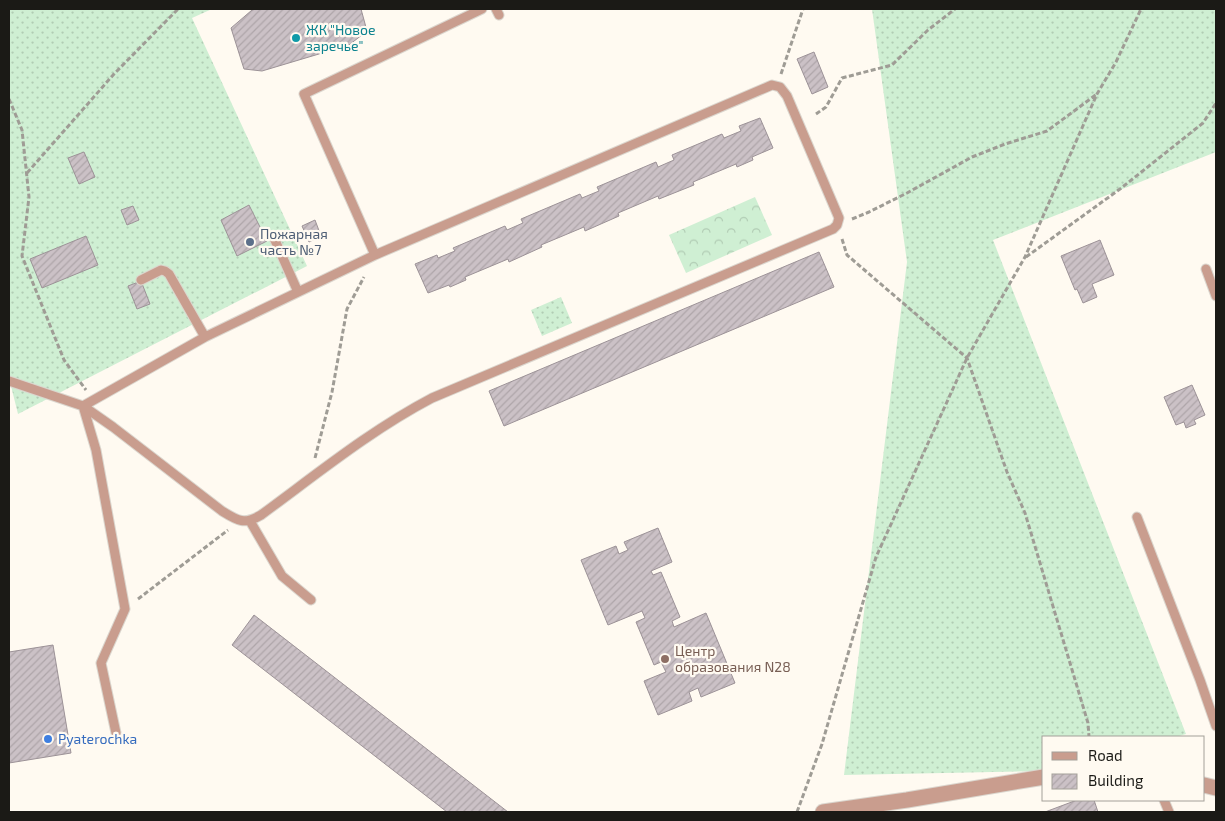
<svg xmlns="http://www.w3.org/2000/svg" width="1225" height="821" font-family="'Exo 2',sans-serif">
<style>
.grass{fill:url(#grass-dots)}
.forest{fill:url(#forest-crowns)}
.building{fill:url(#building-hatch);stroke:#9c9297}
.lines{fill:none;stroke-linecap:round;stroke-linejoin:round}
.lane-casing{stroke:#dbd6ce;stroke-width:11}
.street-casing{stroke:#dbd6ce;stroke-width:17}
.path{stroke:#9f9c95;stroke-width:3;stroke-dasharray:5 2.5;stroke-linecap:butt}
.lane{stroke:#c99d8e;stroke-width:9}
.street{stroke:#c99d8e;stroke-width:15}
.culture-dot{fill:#0f9aa8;stroke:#fffaf1;stroke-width:2}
.service-dot{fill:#5c6f8a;stroke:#fffaf1;stroke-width:2}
.education-dot{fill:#8d6e63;stroke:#fffaf1;stroke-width:2}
.shop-dot{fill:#3f7fe0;stroke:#fffaf1;stroke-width:2}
.labels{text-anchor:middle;stroke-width:4.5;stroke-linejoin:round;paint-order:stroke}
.culture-label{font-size:14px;fill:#0d838f;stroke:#fffaf1;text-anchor:start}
.service-label{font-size:14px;fill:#4e5e75;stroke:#fffaf1;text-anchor:start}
.education-label{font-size:14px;fill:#785e54;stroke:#fffaf1;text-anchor:start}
.shop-label{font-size:14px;fill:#366cbe;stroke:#fffaf1;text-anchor:start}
</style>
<defs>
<pattern id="grass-dots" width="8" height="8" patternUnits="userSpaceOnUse" patternTransform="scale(1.25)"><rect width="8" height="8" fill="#cfefd3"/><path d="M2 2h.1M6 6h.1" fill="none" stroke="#b1ccb4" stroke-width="1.8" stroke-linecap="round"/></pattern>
<pattern id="forest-crowns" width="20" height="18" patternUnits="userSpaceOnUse" patternTransform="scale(1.25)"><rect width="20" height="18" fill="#cfefd3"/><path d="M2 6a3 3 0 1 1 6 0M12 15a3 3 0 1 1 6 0" fill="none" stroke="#b1ccb4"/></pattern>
<pattern id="building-hatch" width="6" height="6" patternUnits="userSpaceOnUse" patternTransform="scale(1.25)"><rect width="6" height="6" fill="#cbc1c6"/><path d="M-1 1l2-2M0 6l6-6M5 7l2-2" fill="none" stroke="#aea5a9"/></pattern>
</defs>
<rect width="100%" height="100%" fill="#fffaf1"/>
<path class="grass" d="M9,9H212L192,18L307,266L18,414L9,378Z
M872,9H1216V152L993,240L1186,734L1176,737H1044V771L844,775L907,262Z
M561,297L572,323L542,336L531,310Z"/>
<path class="forest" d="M755,197L772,235L686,273L669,235Z"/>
<path class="building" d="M256,9H361L367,31L349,45L262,71L244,69L231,28L252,10Z
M814,52L828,87L812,94L797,59Z
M760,118L773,148L752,157L753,160L737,167L736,164L693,182L694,185L659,199L658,196L618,213L619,216L585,231L584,227L541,245L542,247L509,262L508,259L465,277L466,280L450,287L449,285L428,293L415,264L437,255L438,258L455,251L453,248L505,226L507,230L523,223L521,219L580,194L582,198L599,191L597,187L656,162L658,167L674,160L672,155L722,134L724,138L741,131L739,126Z
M84,152L95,177L79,184L68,158Z
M249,205L267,241L237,256L221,220Z
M133,206L139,220L127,225L121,210Z
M315,220L321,236L309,242L302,226Z
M86,236L98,265L42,288L30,259Z
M1100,240L1114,275L1092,284L1097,297L1083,303L1077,289L1075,290L1061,256Z
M819,252L834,287L504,426L489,391Z
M141,281L150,304L137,309L128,286Z
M1192,385L1205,415L1194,420L1196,424L1186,428L1184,422L1176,425L1164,397Z
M658,528L672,562L651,571L653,575L661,572L680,617L672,621L674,627L706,613L735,683L701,697L698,688L689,692L692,701L658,715L644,681L666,672L661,662L654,665L636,622L645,618L642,611L608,625L581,560L616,546L619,554L628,550L624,542Z
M254,615L508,812H447L232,645Z
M53,645L71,753L9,763V652Z
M1077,800H1094L1098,812H1045Z"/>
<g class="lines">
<g class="lane-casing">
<path id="lane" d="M496,9L499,15
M274,238L298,292
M375,255L304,94L482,9
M1206,269L1216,296
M141,280L161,270L165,271L169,274L205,337
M9,381L83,406L113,427L222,511C238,521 244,525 261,515C317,474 371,430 432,398L833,229L837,225L839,218L787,96L780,87L772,85L375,255L205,337L83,406
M83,406L96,450L125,609L101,663L116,733
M1137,517L1200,680L1216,726
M250,521L282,576L311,600
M1164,800L1169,812"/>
</g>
<g class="street-casing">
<path id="street" d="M1204,785L1216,788
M823,812L907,800L1044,777"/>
</g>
<path class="path" d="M781,74L803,9
M9,99L22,130L29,197L22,256L64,360L86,390
M816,114L826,107L842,78L892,65L928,30L955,9
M27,173L114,74L178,9
M852,219L869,212L907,193L972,157L1005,144L1047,131L1097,94
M842,239L847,255L967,358L1007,472L1025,513L1088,723L1089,737
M1026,257L1120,189L1203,123L1216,103
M315,458L332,392L347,309L364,277
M138,599L228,530
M797,812L822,744L876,557L967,358L1025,257L1097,94L1116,62L1141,9"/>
<use href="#lane" class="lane"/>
<use href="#street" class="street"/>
</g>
<circle class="culture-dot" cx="296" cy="38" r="5"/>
<circle class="service-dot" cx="250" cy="242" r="5"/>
<circle class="education-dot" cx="665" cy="659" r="5"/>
<circle class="shop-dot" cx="48" cy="739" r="5"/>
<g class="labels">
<g class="culture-label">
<text x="306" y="35">ЖК "Новое<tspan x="306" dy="16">заречье"</tspan></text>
</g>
<g class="service-label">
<text x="260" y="239">Пожарная<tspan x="260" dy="16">часть №7</tspan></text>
</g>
<g class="education-label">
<text x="675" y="656">Центр<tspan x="675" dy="16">образования N28</tspan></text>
</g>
<g class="shop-label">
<text x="58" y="744">Pyaterochka</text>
</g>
</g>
<rect width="1225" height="821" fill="none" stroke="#1b1a16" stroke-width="20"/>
<rect x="1042" y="736" width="162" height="65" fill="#fffaf1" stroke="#a4a099"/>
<rect x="1052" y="752" width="25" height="8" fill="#c99d8e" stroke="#a4a099"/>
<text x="1088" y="761" font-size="15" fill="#1b1a16">Road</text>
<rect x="1052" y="774" width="25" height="15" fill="url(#building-hatch)" stroke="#a4a099"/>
<text x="1088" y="786" font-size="15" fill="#1b1a16">Building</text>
</svg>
